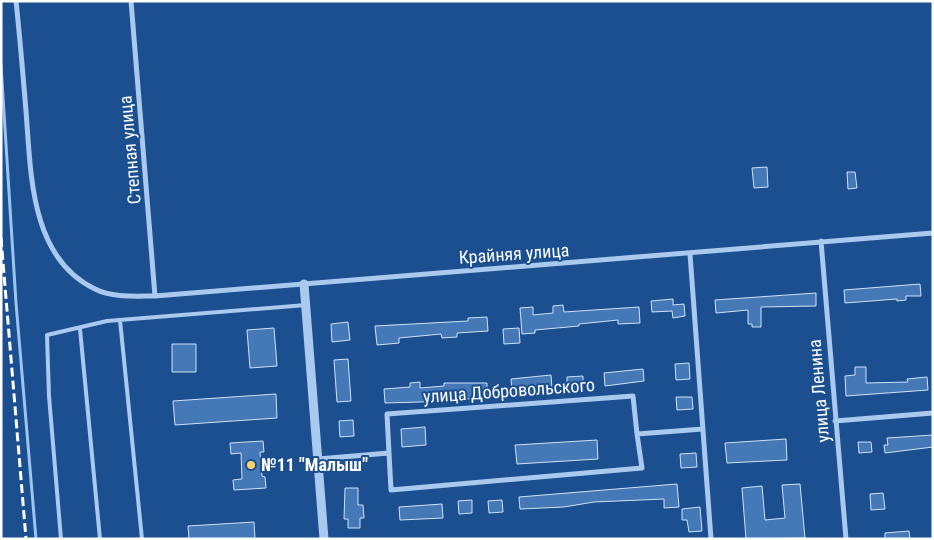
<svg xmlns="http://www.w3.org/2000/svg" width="934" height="540" font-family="'Roboto Condensed',sans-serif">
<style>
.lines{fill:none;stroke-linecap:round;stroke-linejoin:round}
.stream{stroke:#9cc4f0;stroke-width:3}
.building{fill:#4478b7;stroke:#cfe3fa}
.service{stroke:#a9c9ee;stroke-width:4}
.minor{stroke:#a9c9ee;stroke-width:5}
.tertiary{stroke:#a9c9ee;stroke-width:9}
.rail{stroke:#fff;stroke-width:3;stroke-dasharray:9 4;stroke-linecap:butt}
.poi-dot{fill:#ffd166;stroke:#1b4f8f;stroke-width:2}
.labels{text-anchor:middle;stroke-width:4;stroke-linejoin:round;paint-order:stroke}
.street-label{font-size:18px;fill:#fff;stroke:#1b4f8f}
.poi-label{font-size:18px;font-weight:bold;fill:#fff;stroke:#1b4f8f;text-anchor:start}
</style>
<rect width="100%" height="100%" fill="#1b4f8f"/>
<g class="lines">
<path class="stream" d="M1,65L16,303L36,539"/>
</g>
<path class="building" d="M767,167L768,187L754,188L752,168Z
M847,172H855L857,188L848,189Z
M920,284L921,296H906V300L897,301V299L845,303L844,290Z
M816,293V306L761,307V327H752V324H748V310L716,313L715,300Z
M673,299V305L684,304L685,316L673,318L672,311L652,312L651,301Z
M563,305L564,312L639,307L640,323L618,324V320L579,324V326L535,330V333L522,334L520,308L533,307V315L553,313V306Z
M487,317L488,331L457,333V337L442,338L441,334L399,338V343L377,345L375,326L468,321V318Z
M348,322L350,340L332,342L331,324Z
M274,328L277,366L250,368L247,330Z
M519,328L520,343L504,344L503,329Z
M172,344H196V372H172Z
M348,359L351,401L337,402L334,360Z
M689,363L690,379L676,380L675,364Z
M855,367H866V383L908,382L907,379L927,377L928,390L846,396L845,376L855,375Z
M643,369L644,381L605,386L604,373Z
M551,375L552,389L512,392L511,379Z
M583,376V387L567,388V377Z
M420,382V388L444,386V383H487V396L455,401L385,403L384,389L410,387V383Z
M276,394L277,418L175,425L173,401Z
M676,397H692L693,409L677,410Z
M353,420L354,436L340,437L339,421Z
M425,427L426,445L402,447L401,429Z
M933,435V447L885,453L884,445H888L887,438Z
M786,439L787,460L727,463L725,443Z
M597,440L598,459L517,464L515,445Z
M263,441L264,452H260L262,476L265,477L266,488L234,490L233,480L242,479L241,453L231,454L230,443Z
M858,442H871L872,452L859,453Z
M696,453L697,467L681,468L680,454Z
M677,484L679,507L664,508V499L594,502L564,507L520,509L519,497Z
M800,484L805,538L746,539L742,488L762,486L765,520L785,518L782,485Z
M345,488H358V505H363L364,518H360V528H348V519H344Z
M883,493L885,509L871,510L870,494Z
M472,500V513L459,514L458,501Z
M502,500L503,512L489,513L488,501Z
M442,504L443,518L400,520L399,507Z
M700,507L702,531L689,532L687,520H682V509Z
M254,522L255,539H189L188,526Z
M909,531L910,539H885V533Z"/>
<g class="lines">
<path class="service" d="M120,320L142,539
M80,329L100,539
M61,539L49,396L47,335L107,321L306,305"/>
<path class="minor" d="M16,1C20,38 23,75 26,111C31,174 30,258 95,289C112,298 137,296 155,296L933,233
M131,1L155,296
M821,241L846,539
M690,254L711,539
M835,421L933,413
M389,453L391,490L642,468L637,434
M318,459L389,453L387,414L633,396L637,434L703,429"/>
<path class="tertiary" d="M304,284L324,539"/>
<path class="rail" d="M1,238L26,539"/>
</g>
<circle class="poi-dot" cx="251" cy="465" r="5"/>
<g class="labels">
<g class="street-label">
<text transform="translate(130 150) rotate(-95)" y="6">Степная улица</text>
<text transform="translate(514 254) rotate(-4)" y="6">Крайняя улица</text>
<text transform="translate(509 391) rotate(-4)" y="6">улица Добровольского</text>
<text transform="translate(819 391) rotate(-95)" y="6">улица Ленина</text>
</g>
<g class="poi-label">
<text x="261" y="471">№11 "Малыш"</text>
</g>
</g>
<rect width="934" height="540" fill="none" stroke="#ffffff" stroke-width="5"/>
</svg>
